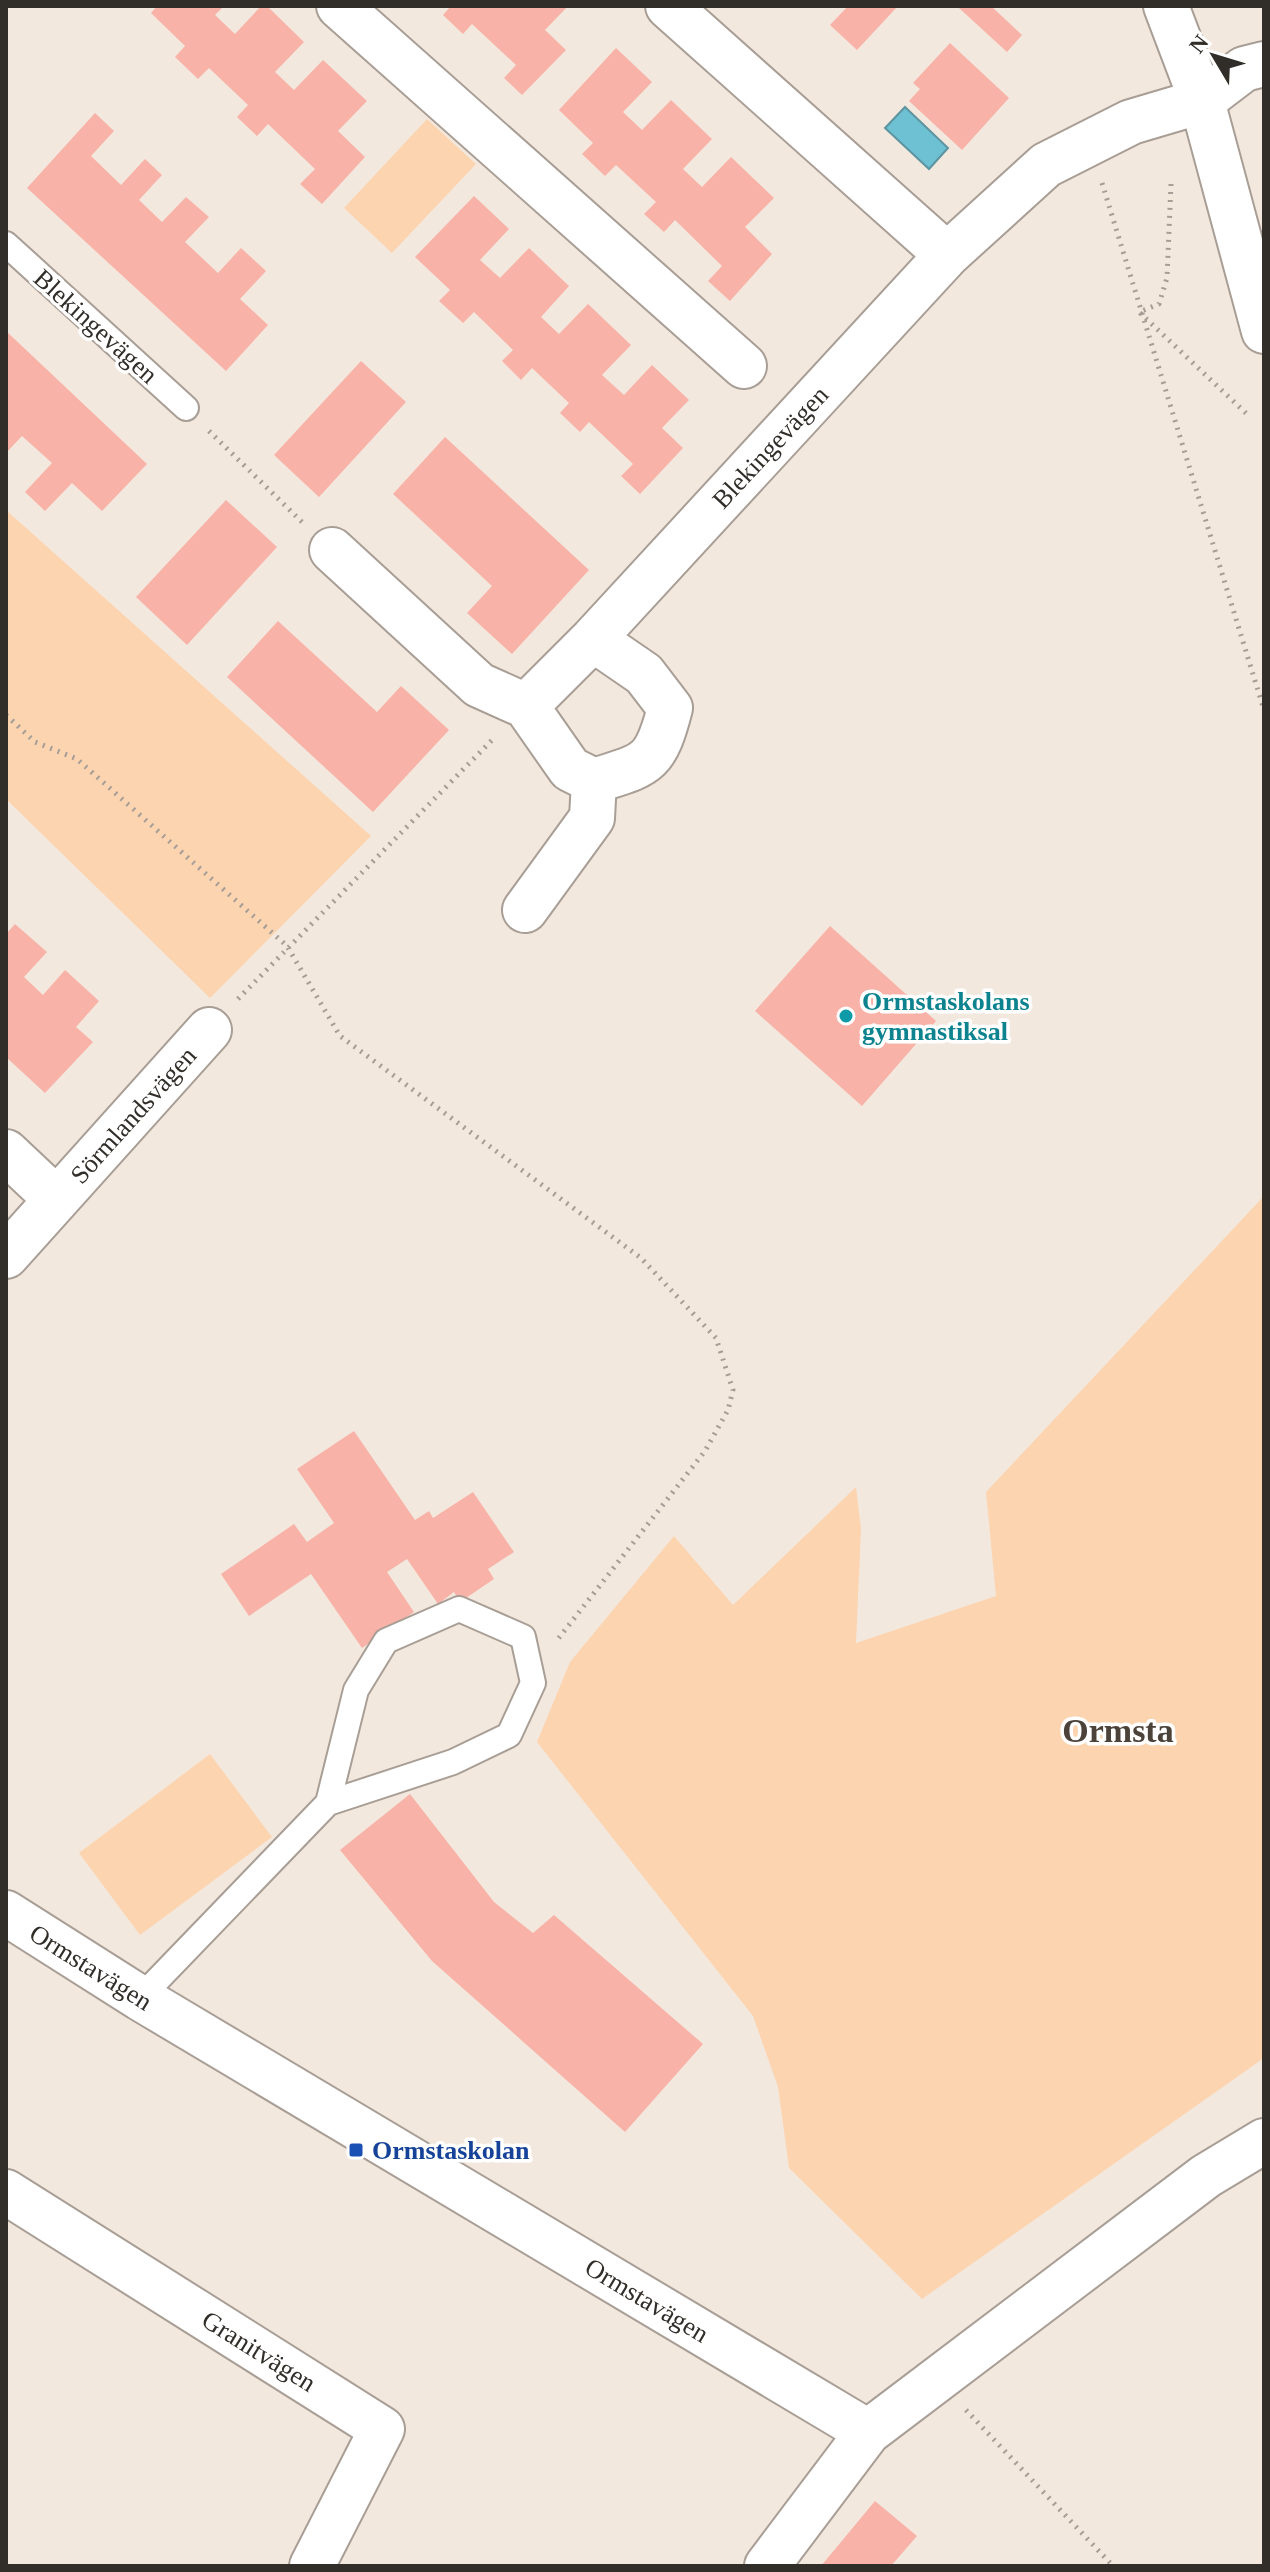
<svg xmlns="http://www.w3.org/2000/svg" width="1270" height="2572" font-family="Georgia,serif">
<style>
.green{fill:#fcd4b0}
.water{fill:#6ec0d3;stroke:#5c94a0;stroke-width:2}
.building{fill:#f8b2a7}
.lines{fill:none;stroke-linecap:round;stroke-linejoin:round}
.service-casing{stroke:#a89e95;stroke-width:28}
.minor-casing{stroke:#a89e95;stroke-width:48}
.secondary-casing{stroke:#a89e95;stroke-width:48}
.path{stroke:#a69e96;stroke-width:5;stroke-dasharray:2 6;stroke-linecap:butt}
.service{stroke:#fff;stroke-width:24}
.minor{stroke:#fff;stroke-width:44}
.secondary{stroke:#fff;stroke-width:44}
.culture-dot{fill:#0f9aa8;stroke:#fff;stroke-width:3}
.transit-dot{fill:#1a4fb4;stroke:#fff;stroke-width:3}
.labels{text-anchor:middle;stroke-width:7;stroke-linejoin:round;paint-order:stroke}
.street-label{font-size:26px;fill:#312d29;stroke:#fff}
.culture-label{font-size:26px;font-weight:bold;fill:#0d838f;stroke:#fff;text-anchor:start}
.transit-label{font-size:26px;font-weight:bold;fill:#164399;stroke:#fff;text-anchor:start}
.district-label{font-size:34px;font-weight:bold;fill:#4b423a;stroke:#fff}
</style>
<rect width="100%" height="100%" fill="#f3e8de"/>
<path class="green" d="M427,119L476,164L392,253L344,208Z
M6,510L371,836L210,998L6,799Z
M1264,1196V2058L922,2299L789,2168L778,2087L753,2016L537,1742L570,1662L674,1536L733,1605L856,1487L861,1529L856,1643L996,1596L986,1492Z
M210,1754L272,1837L140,1935L79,1853Z"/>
<path class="water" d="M905,107L948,148L929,169L885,128Z"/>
<path class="building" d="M157,6H224L215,15L235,34L261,6H267L304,42L275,72L294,90L323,60L367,101L338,131L365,157L322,204L300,184L315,169L268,124L257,136L237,117L248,105L209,68L198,79L175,57L185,46L151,13Z
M451,6H568L545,30L566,50L522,95L504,78L516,65L472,24L463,34L443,15Z
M848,6H898L857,50L830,25Z
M962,6H991L1022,35L1007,52L959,8Z
M950,43L1009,98L962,150L909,101L920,89L913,83Z
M616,48L652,82L623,112L642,130L671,100L712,139L683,169L702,187L731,157L774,198L745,227L772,254L730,301L708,281L722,266L675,220L664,232L644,214L656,202L616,165L605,176L582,154L593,143L559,110Z
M95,113L114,131L91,156L121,185L145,159L162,175L139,200L162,222L186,197L209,217L185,242L218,273L241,248L266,271L240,299L268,325L226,371L27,188Z
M474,196L509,229L480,260L500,278L529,248L569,286L541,317L559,334L588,304L631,345L602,375L624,395L652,365L689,400L662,428L683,448L640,494L621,476L633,464L589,422L580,432L560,413L569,403L532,368L521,380L502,361L513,350L474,312L463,323L439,301L450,290L415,257Z
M6,331L147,464L102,511L72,483L45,511L25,492L52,463L22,436L6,453Z
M361,361L406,402L319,497L274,455Z
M445,437L589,570L512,654L467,613L492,586L393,494Z
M226,500L277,547L187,645L136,597Z
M278,621L377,712L401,686L449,730L373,812L227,677Z
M15,924L47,952L24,977L43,995L65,970L99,1001L76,1027L93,1042L45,1093L6,1057V934Z
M830,926L936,1021L862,1106L755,1011Z
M354,1431L415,1520L429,1511L433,1518L473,1492L514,1552L488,1569L494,1579L460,1602L454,1592L438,1604L407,1559L387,1572L414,1612L362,1648L311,1574L249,1616L221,1574L294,1524L307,1542L334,1523L297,1469Z
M410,1794L494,1902L533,1933L554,1915L703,2044L625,2132L432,1961L340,1850Z
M875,2501L917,2536L891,2566H821Z"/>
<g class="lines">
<g class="service-casing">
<path id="service" d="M6,244L186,408
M140,1998L328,1803L356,1690L386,1641L459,1609L523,1637L533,1683L509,1735L453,1762L328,1803"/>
</g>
<g class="minor-casing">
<path id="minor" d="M339,6L744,366
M668,6L947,255
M332,550L479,685L526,706
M593,639L644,674L670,708C655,766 647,764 594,781L570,769L526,706L593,639L947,255L1046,165L1131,122L1202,101L1244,69L1264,64
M525,910L592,818L594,781
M6,1152L56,1199
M6,1256L209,1030
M6,1913L140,1998L868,2432
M6,2192L382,2429L312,2566
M767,2566L868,2432L1206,2176L1264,2141"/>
</g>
<g class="secondary-casing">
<path id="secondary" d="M1166,6L1202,101L1264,331"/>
</g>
<path class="path" d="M1102,183L1264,710
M1171,184L1167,278L1159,304L1139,312L1249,416
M209,431L302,522
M6,715L35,742L77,759L287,946L340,1036L641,1258L716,1338L733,1390L728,1410L705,1451L558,1639
M238,999L494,738
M966,2410L1113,2566"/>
<use href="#service" class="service"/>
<use href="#minor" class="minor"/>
<use href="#secondary" class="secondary"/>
</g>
<circle class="culture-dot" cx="846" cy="1016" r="8"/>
<rect class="transit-dot" x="348" y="2142" width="16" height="16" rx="4"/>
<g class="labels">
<g class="street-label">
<text transform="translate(96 326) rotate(42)" y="9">Blekingevägen</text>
<text transform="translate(770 447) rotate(-47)" y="9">Blekingevägen</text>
<text transform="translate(133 1115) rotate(-48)" y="9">Sörmlandsvägen</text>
<text transform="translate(91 1967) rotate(32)" y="9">Ormstavägen</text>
<text transform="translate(647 2300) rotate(31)" y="9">Ormstavägen</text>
<text transform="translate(259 2351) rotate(32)" y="9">Granitvägen</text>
</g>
<g class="culture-label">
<text x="862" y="1010">Ormstaskolans<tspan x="862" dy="30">gymnastiksal</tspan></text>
</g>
<g class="transit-label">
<text x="372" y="2159">Ormstaskolan</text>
</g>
<g class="district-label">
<text x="1118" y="1742">Ormsta</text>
</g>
</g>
<rect width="1270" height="2572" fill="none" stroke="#312d29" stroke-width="16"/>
<g transform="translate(1214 56) rotate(308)" stroke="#ffffff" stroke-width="6" paint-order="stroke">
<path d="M0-6L14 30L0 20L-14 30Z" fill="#312d29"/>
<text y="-12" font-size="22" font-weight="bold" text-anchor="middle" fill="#312d29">N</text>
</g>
</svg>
